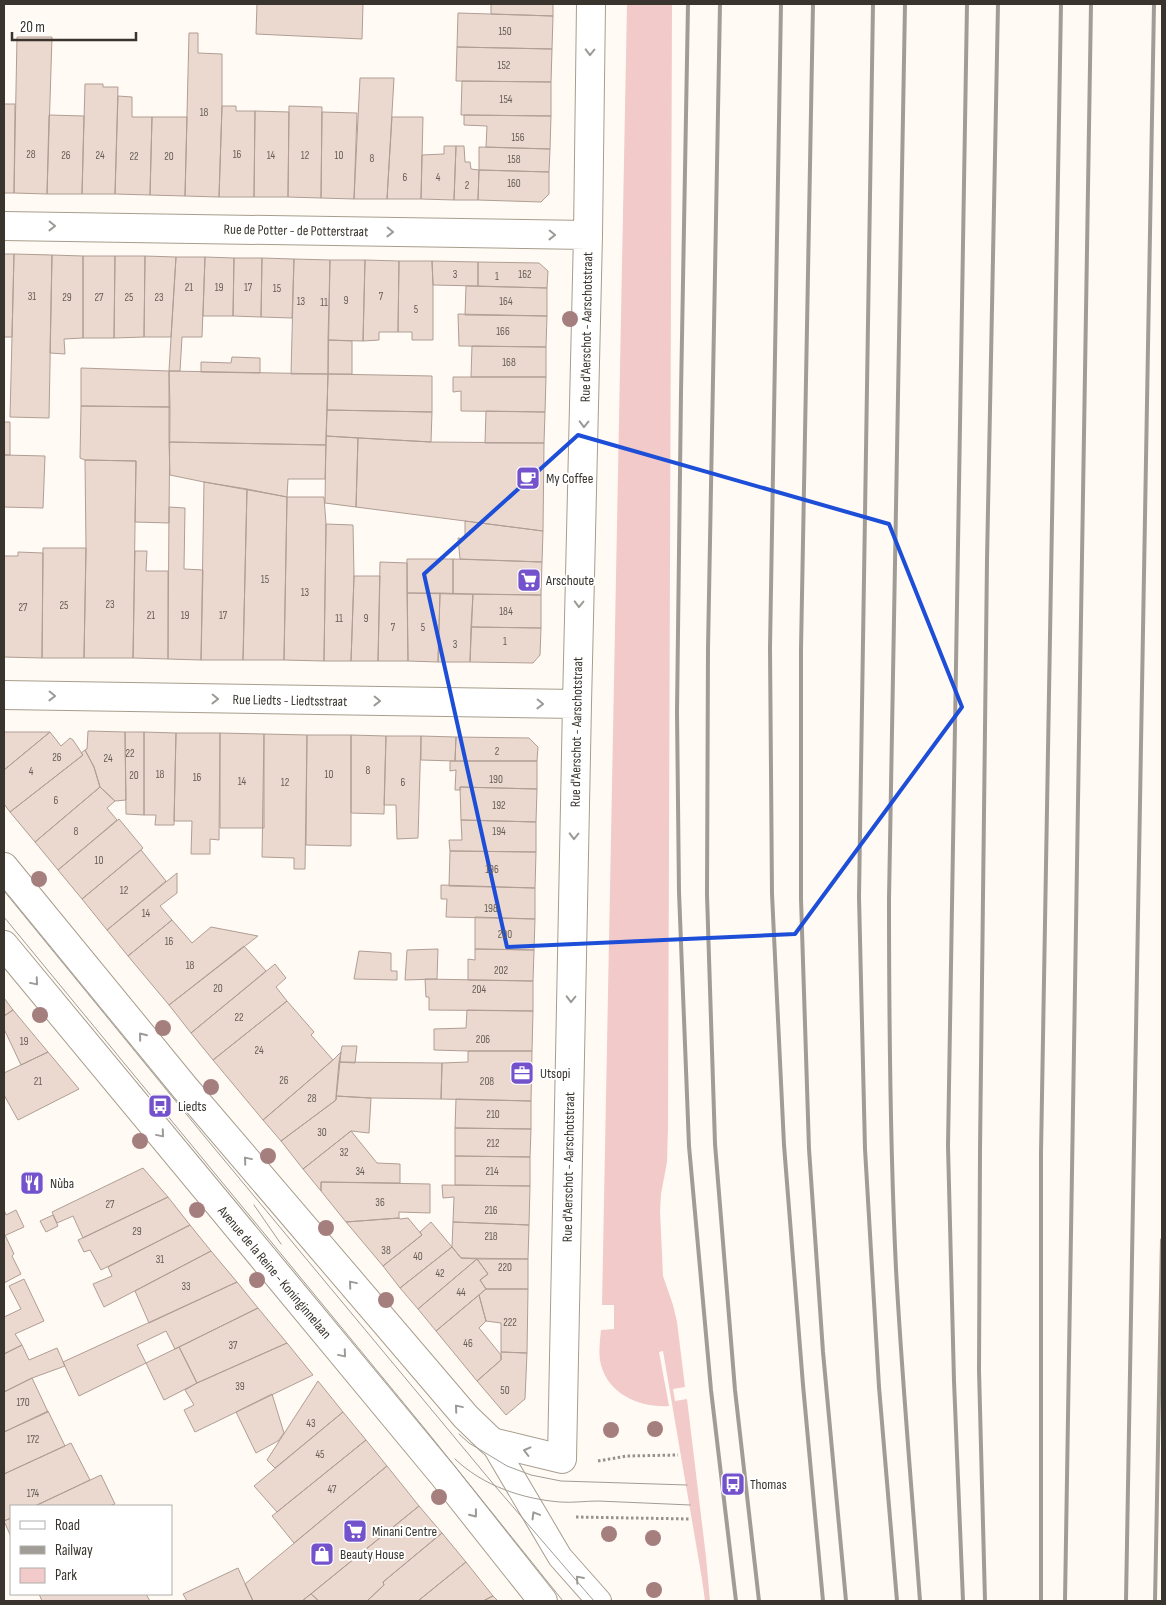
<svg xmlns="http://www.w3.org/2000/svg" width="1166" height="1605" font-family="'Sofia Sans Condensed',sans-serif">
<style>
.green{fill:#f2cac9}
.building{fill:#ebd8ce;stroke:#b09e94}
.lines{fill:none;stroke-linecap:round;stroke-linejoin:round}
.lane-casing{stroke:#a79d8d;stroke-width:26}
.street-casing{stroke:#a79d8d;stroke-width:30}
.path{stroke:#97928c;stroke-width:3;stroke-dasharray:2.5 2.5;stroke-linecap:butt}
.lane{stroke:#fff;stroke-width:24}
.street{stroke:#fff;stroke-width:28}
.tram{stroke:#a19d96;stroke-width:1}
.rail{stroke:#a19d96;stroke-width:4}
.tree{fill:#a57e7e}
.oneway{stroke:#9c9a96}
.marked{fill:none;stroke:#1d4ed8;stroke-width:4;stroke-linejoin:round}
.labels{text-anchor:middle;stroke-width:4;stroke-linejoin:round;paint-order:stroke}
.number-label{font-size:11px;fill:#665e56}
.street-label{font-size:14px;fill:#39352e;stroke:#fff}
.poi-label{font-size:14px;fill:#39352e;stroke:#fff;text-anchor:start}
</style>
<rect width="100%" height="100%" fill="#fffaf4"/>
<path class="green" d="M627,4H672L668,1128L667,1162L661,1194L660,1211L663,1276L673,1305L677,1322L685,1387L673,1389L675,1401L687,1399L706,1557L710,1601H705L702,1579L663,1351L659,1352L669,1406C641,1408 609,1395 601,1365C598,1354 600,1341 601,1330L614,1329V1305H602Z"/>
<path class="building" d="M257,4H363L362,39L256,34Z
M491,4H553V16L491,14Z
M458,13L553,16L552,49L457,47Z
M189,33H198V53L222,54V106L219,197L185,196Z
M17,37H52L47,194L14,193Z
M457,47L552,49L551,82L456,81Z
M360,78H394L387,199H354Z
M462,81L551,82V116L461,115Z
M85,84H103V87H118L115,194H82Z
M118,96L132,97V117H152L150,195L115,194Z
M4,104H15L14,193H4Z
M222,106H236V111H255L254,197H219Z
M289,106L322,107L321,198L288,197Z
M255,111L289,112L288,197H254Z
M322,112L357,113L354,199L321,198Z
M49,115L84,116L82,194H47Z
M464,115L551,116L550,149L486,147L487,126L464,125Z
M152,117H187L185,196L150,195Z
M392,117H423L421,199H387Z
M444,146H456L454,200L421,199L422,155L444,154Z
M456,146H464L465,162H470L471,169L479,170L478,200H454Z
M479,147L550,149L549,172L479,170Z
M479,170L549,172V194L541,202L478,200Z
M4,254H14L12,337H4Z
M14,254L52,255L49,418L10,417Z
M52,255L83,256V338L64,339L65,354L50,353Z
M83,256H115L114,338H83Z
M115,256H145L144,337L114,338Z
M145,256L176,257L171,337H144Z
M176,257H205L202,337H182L180,371H169Z
M205,257L234,258L233,316H203Z
M234,258H262L261,317L233,316Z
M262,258L294,259L292,318L261,317Z
M294,259L330,260L328,374H291Z
M330,260H365L363,341L328,340Z
M365,260L399,261L398,332H379V340L363,341Z
M399,261H432L433,285V340H412V332H398Z
M432,261L478,262V286L433,285Z
M478,262L539,263L548,271L547,288L478,286Z
M466,286L547,288V316L465,315Z
M458,314L547,316L546,347L459,346Z
M328,340L352,341V374H328Z
M472,346L546,347V377H471Z
M232,357L260,358V373L201,372V362L231,363Z
M81,368L169,371L170,407L81,406Z
M169,371L328,374L326,445L169,442Z
M328,374L432,376V412L327,410Z
M453,377H546L545,412L461,411V391L453,392Z
M81,406L170,407L169,523L135,522L136,461L85,460L80,458Z
M327,410L432,412L431,442L326,436Z
M486,411L545,412L544,443H485Z
M4,422H10V455H4Z
M326,436L358,438L356,507L325,503Z
M358,438L431,442L544,443L543,531L356,507Z
M169,442L326,445L325,479H288L287,497L204,482L170,475Z
M4,455L45,456L43,508L4,507Z
M85,460L136,461L133,658H84L86,548Z
M204,482L247,489L243,660H201Z
M247,489L287,497L284,660H243Z
M287,497H324L326,524L324,661L284,660Z
M169,507L185,508L184,569L203,570L201,660L168,659Z
M465,521L543,531L542,562L460,559L458,538L465,539Z
M326,524L353,525L354,576L351,661H324Z
M43,548H86L84,658H42Z
M135,551H147L146,571H168V659L133,658Z
M18,552L43,553L42,658L4,657V556H18Z
M407,559H453V594L407,593Z
M453,559L542,562L541,595L453,594Z
M380,562L407,563L408,661H378Z
M354,576H380L378,661H351Z
M407,593H440L438,662L408,661Z
M440,593L473,594L470,662H438Z
M473,594L541,595V628L471,627Z
M471,627L541,628L540,655L533,663L470,662Z
M88,731L125,732L126,800L115,801L100,787L94,767L85,750L87,749Z
M4,732H50L4,770Z
M50,732L61,746L70,738L73,740L83,755L10,812L4,804V770Z
M125,732H144V815L126,814Z
M144,732L176,733L174,825H155L156,815H144Z
M176,733H220L219,840L210,839V854H191L192,821H174Z
M220,733L264,734V828H220Z
M264,734L307,735L305,869H294V858L262,857Z
M307,735H351V846L306,845Z
M351,735L386,736L384,814L351,813Z
M386,736H421L418,838L397,839L396,805H384Z
M421,736L456,737L455,761L421,760Z
M456,737L529,738L538,747L537,761H455Z
M85,750L94,767L100,787L35,842L10,812L83,755L81,753Z
M450,761H537V789L460,787V790H455L456,770L450,771Z
M100,787L115,801L107,808L117,820L58,870L35,842Z
M460,787L537,789L536,822L461,820Z
M119,819L143,848L82,899L58,870Z
M461,820L536,822V852L450,851L449,840H462Z
M141,850L166,881L107,930L82,899Z
M450,851L536,852L535,888L449,886Z
M177,873V893L160,906L172,920L128,956L107,930Z
M441,885L535,888V919L446,917L447,899H441Z
M475,917L535,919L534,950L475,949Z
M172,920L192,943L211,927L258,936L169,1005L128,956Z
M244,946L266,971L191,1033L169,1005Z
M438,949L437,979L405,980L407,950Z
M475,949L534,950L533,981L468,980V959L475,960Z
M359,951L391,953V971H397V980L354,979Z
M275,964L286,978L276,987L287,1001L213,1060L191,1033Z
M425,979L533,981V1011L429,1010V997H426Z
M4,998L13,1010L4,1016Z
M287,1001L314,1032L311,1035L333,1060L263,1120L213,1060Z
M13,1010L48,1052L21,1065L4,1029V1016Z
M467,1010L533,1011L532,1051H468L434,1050V1029L466,1028Z
M342,1046H357L355,1063L339,1062Z
M468,1051H532L531,1101L441,1099L442,1063L468,1062Z
M48,1052L79,1089L18,1120L4,1095V1073Z
M341,1052L336,1100L281,1141L263,1120L333,1060Z
M339,1062L442,1063L441,1099L371,1098L336,1096Z
M336,1096L371,1098L369,1133L351,1131L303,1169L281,1141L336,1100Z
M456,1099L531,1101V1129L455,1128Z
M455,1128L531,1129L530,1157L455,1156Z
M351,1131L377,1163L400,1164V1183L321,1182V1191L303,1169Z
M455,1156L530,1157V1186L455,1185Z
M143,1168L168,1197L83,1238L73,1216L57,1223L52,1212Z
M321,1182L430,1184V1213L399,1212V1218L346,1222L321,1191Z
M442,1185L530,1186L529,1225L453,1222L454,1197L443,1198Z
M168,1197L190,1225L101,1270L90,1250L84,1252L78,1240Z
M4,1210L6,1215L16,1210L24,1227L4,1236Z
M53,1215L58,1226L46,1232L40,1221Z
M399,1218L400,1219L408,1218L422,1235L383,1266L346,1222Z
M431,1222L452,1247L400,1288L383,1266L422,1235L420,1232Z
M453,1222L529,1225L528,1259L461,1258L452,1247Z
M190,1225L211,1251L104,1307L93,1284L112,1276L108,1267Z
M5,1235L14,1254L12,1256L21,1274L4,1283V1236Z
M452,1247L461,1258L477,1259L418,1309L400,1288Z
M211,1251L237,1282L149,1323L135,1291Z
M477,1259H528V1289H486L480,1280L488,1274Z
M477,1259L488,1274L480,1280L486,1289L436,1331L418,1309Z
M24,1279L44,1321L15,1334L22,1345L4,1354V1317L21,1309L9,1286Z
M237,1282L258,1308L175,1349L166,1331L137,1345L146,1363L79,1396L63,1362Z
M486,1289H528L527,1353L501,1352V1323L486,1321L479,1295Z
M479,1295L486,1321L479,1328L501,1355V1360L477,1381L436,1331Z
M258,1308L287,1343L197,1383L179,1347Z
M287,1343L313,1375L195,1432L184,1410L194,1405L185,1390L197,1383Z
M22,1345L29,1360L57,1348L65,1366L32,1378L4,1392V1354Z
M179,1347L197,1383L164,1400L146,1363Z
M501,1352L527,1353L525,1399L506,1415L477,1381L501,1360Z
M32,1378L48,1412L4,1432V1392Z
M318,1381L343,1412L275,1468L267,1460Z
M272,1394L284,1433L278,1441L256,1453L236,1412Z
M48,1411L65,1446L4,1474V1432Z
M343,1412L366,1440L277,1512L254,1486Z
M366,1440L387,1466L294,1543L272,1516Z
M71,1443L90,1480L35,1506H11V1518L4,1521V1474Z
M387,1466L419,1506L302,1601H253L245,1584Z
M101,1475L115,1504L109,1506H35Z
M419,1506L442,1533L383,1582L384,1585L367,1601H319L311,1594Z
M11,1518V1537L4,1521Z
M442,1533L466,1562L418,1601H367L384,1585L383,1582Z
M466,1562L493,1596L483,1601H418Z
M238,1568L253,1601H187L183,1594Z
M39,1594H146L150,1601H42Z
M311,1594L319,1601H302Z
M493,1596L498,1601H483Z"/>
<g class="lines">
<g class="lane-casing">
<path id="lane" d="M492,1442L560,1557L599,1601"/>
</g>
<g class="street-casing">
<path id="street" d="M4,226L588,235
M4,695L577,704
M4,867L185,1088L466,1417L492,1442L562,1459L577,704L588,235L591,4
M4,945L444,1476L543,1601"/>
</g>
<path class="path" d="M598,1461L627,1456L678,1455
M576,1517L690,1519"/>
<use href="#lane" class="lane"/>
<use href="#street" class="street"/>
<path class="tram" d="M4,891L205,1137L495,1486L594,1601
M4,917L425,1429L563,1601
M254,1205L281,1244
M459,1434L469,1443L507,1466L531,1475L561,1481L687,1485
M455,1459C483,1486 523,1499 560,1502C573,1503 585,1501 598,1501C629,1502 660,1504 690,1505"/>
<path class="rail" d="M688,4L681,393L677,712L679,892L689,1146L711,1390L736,1601
M720,4L708,648L707,895L715,1144L735,1390L759,1601
M781,4L770,648L772,894L784,1145L803,1385L823,1601
M813,4L801,649V899L809,1149L823,1352L846,1601
M873,4L859,897L865,1149L879,1387L897,1601
M905,4L889,899C889,1022 890,1146 896,1269C902,1380 912,1491 920,1601
M963,1601L954,1381L948,1146L967,4
M985,1601L979,1370L980,1150L987,560L998,4
M1041,1601V1153L1061,4
M1065,1601L1091,4
M1126,1601L1154,4
M1155,1601L1162,1240"/>
</g>
<g class="tree">
<circle cx="570" cy="319" r="8"/>
<circle cx="39" cy="879" r="8"/>
<circle cx="40" cy="1015" r="8"/>
<circle cx="163" cy="1028" r="8"/>
<circle cx="211" cy="1087" r="8"/>
<circle cx="140" cy="1141" r="8"/>
<circle cx="268" cy="1156" r="8"/>
<circle cx="197" cy="1210" r="8"/>
<circle cx="326" cy="1228" r="8"/>
<circle cx="257" cy="1280" r="8"/>
<circle cx="386" cy="1300" r="8"/>
<circle cx="655" cy="1429" r="8"/>
<circle cx="611" cy="1430" r="8"/>
<circle cx="439" cy="1497" r="8"/>
<circle cx="609" cy="1534" r="8"/>
<circle cx="653" cy="1538" r="8"/>
<circle cx="654" cy="1590" r="8"/>
</g>
<defs><path id="oneway-chevron" d="M-2-3.5L2.5 0L-2 3.5" fill="none" stroke-width="1.6" stroke-linecap="round" stroke-linejoin="round" transform="scale(1.25)"/></defs>
<g class="oneway">
<use href="#oneway-chevron" transform="translate(590 52) rotate(91)"/>
<use href="#oneway-chevron" transform="translate(52 226) rotate(1)"/>
<use href="#oneway-chevron" transform="translate(390 232) rotate(1)"/>
<use href="#oneway-chevron" transform="translate(552 235) rotate(1)"/>
<use href="#oneway-chevron" transform="translate(584 424) rotate(91)"/>
<use href="#oneway-chevron" transform="translate(579 604) rotate(91)"/>
<use href="#oneway-chevron" transform="translate(52 696) rotate(1)"/>
<use href="#oneway-chevron" transform="translate(215 699) rotate(1)"/>
<use href="#oneway-chevron" transform="translate(377 701) rotate(1)"/>
<use href="#oneway-chevron" transform="translate(540 704) rotate(1)"/>
<use href="#oneway-chevron" transform="translate(574 836) rotate(91)"/>
<use href="#oneway-chevron" transform="translate(35 982) rotate(50)"/>
<use href="#oneway-chevron" transform="translate(571 999) rotate(91)"/>
<use href="#oneway-chevron" transform="translate(142 1036) rotate(-129)"/>
<use href="#oneway-chevron" transform="translate(161 1134) rotate(50)"/>
<use href="#oneway-chevron" transform="translate(247 1160) rotate(-130)"/>
<use href="#oneway-chevron" transform="translate(352 1284) rotate(-130)"/>
<use href="#oneway-chevron" transform="translate(343 1354) rotate(50)"/>
<use href="#oneway-chevron" transform="translate(458 1408) rotate(-130)"/>
<use href="#oneway-chevron" transform="translate(527 1451) rotate(-166)"/>
<use href="#oneway-chevron" transform="translate(474 1514) rotate(52)"/>
<use href="#oneway-chevron" transform="translate(535 1515) rotate(-121)"/>
<use href="#oneway-chevron" transform="translate(579 1579) rotate(-131)"/>
</g>
<path class="marked" d="M578,435L889,524L962,707L795,934L507,947L424,574Z"/>
<defs>
<g id="cafe-square" transform="scale(1.25)"><rect x="-9" y="-9" width="18" height="18" rx="4" fill="#7352cc" stroke="#fff"/><path d="M-5.5-4.5H6V0H3Q3 3.5 0 3.5H-2.5Q-5.5 3.5-5.5 0ZM3-3.2v2h1.7v-2ZM-6 4.5H4V6H-6Z" fill="#fff"/></g>
<g id="supermarket-square" transform="scale(1.25)"><rect x="-9" y="-9" width="18" height="18" rx="4" fill="#7352cc" stroke="#fff"/><path d="M-6-5.5h2.5l.6 2H6L4.5 2H-2.5L-4.4-4H-6ZM-1.5 3.2a1.3 1.3 0 1 0 .1 0ZM3 3.2a1.3 1.3 0 1 0 .1 0Z" fill="#fff"/></g>
<g id="office-square" transform="scale(1.25)"><rect x="-9" y="-9" width="18" height="18" rx="4" fill="#7352cc" stroke="#fff"/><path d="M-6-3h4V-5.5h4V-3h4V5H-6ZM-1-4.5V-3h2v-1.5ZM-6 0V1H6V0Z" fill="#fff"/></g>
<g id="bus-square" transform="scale(1.25)"><rect x="-9" y="-9" width="18" height="18" rx="4" fill="#7352cc" stroke="#fff"/><path d="M-5-6H5V4H4V6H2V4H-2V6H-4V4H-5ZM-3.5-4V0h7V-4ZM-3.5 1.2v1.5H-2V1.2ZM2 1.2v1.5H3.5V1.2Z" fill="#fff"/></g>
<g id="restaurant-square" transform="scale(1.25)"><rect x="-9" y="-9" width="18" height="18" rx="4" fill="#7352cc" stroke="#fff"/><path d="M-5-6h1v4h1v-4h1v4h1v-4h1v5L-1.5 .5V6h-2V.5L-5-1ZM5-6V6H3V1.5H1.5Q1.5-4 5-6Z" fill="#fff"/></g>
<g id="shop-square" transform="scale(1.25)"><rect x="-9" y="-9" width="18" height="18" rx="4" fill="#7352cc" stroke="#fff"/><path d="M-5-2.5h2.3a2.7 3.5 0 0 1 5.4 0H5L5.5 6h-11ZM-1.5-2.5h3a1.5 2.3 0 0 0-3 0Z" fill="#fff"/></g>
</defs>
<g fill-rule="evenodd">
<use href="#cafe-square" x="528" y="478"/>
<use href="#supermarket-square" x="529" y="580"/>
<use href="#office-square" x="522" y="1073"/>
<use href="#bus-square" x="160" y="1106"/>
<use href="#restaurant-square" x="32" y="1183"/>
<use href="#bus-square" x="733" y="1484"/>
<use href="#supermarket-square" x="355" y="1531"/>
<use href="#shop-square" x="322" y="1554"/>
</g>
<g class="labels">
<g class="number-label">
<text x="505" y="35">150</text>
<text x="504" y="69">152</text>
<text x="506" y="103">154</text>
<text x="204" y="116">18</text>
<text x="518" y="141">156</text>
<text x="31" y="158">28</text>
<text x="237" y="158">16</text>
<text x="66" y="159">26</text>
<text x="100" y="159">24</text>
<text x="271" y="159">14</text>
<text x="305" y="159">12</text>
<text x="339" y="159">10</text>
<text x="134" y="160">22</text>
<text x="169" y="160">20</text>
<text x="372" y="162">8</text>
<text x="514" y="163">158</text>
<text x="405" y="181">6</text>
<text x="438" y="181">4</text>
<text x="514" y="187">160</text>
<text x="467" y="189">2</text>
<text x="455" y="278">3</text>
<text x="525" y="278">162</text>
<text x="497" y="280">1</text>
<text x="189" y="291">21</text>
<text x="219" y="291">19</text>
<text x="248" y="291">17</text>
<text x="277" y="292">15</text>
<text x="32" y="300">31</text>
<text x="381" y="300">7</text>
<text x="67" y="301">29</text>
<text x="99" y="301">27</text>
<text x="129" y="301">25</text>
<text x="159" y="301">23</text>
<text x="346" y="304">9</text>
<text x="301" y="305">13</text>
<text x="506" y="305">164</text>
<text x="324" y="306">11</text>
<text x="416" y="313">5</text>
<text x="503" y="335">166</text>
<text x="509" y="366">168</text>
<text x="265" y="583">15</text>
<text x="305" y="596">13</text>
<text x="110" y="608">23</text>
<text x="64" y="609">25</text>
<text x="23" y="611">27</text>
<text x="506" y="615">184</text>
<text x="151" y="619">21</text>
<text x="185" y="619">19</text>
<text x="223" y="619">17</text>
<text x="339" y="622">11</text>
<text x="366" y="622">9</text>
<text x="393" y="631">7</text>
<text x="423" y="631">5</text>
<text x="505" y="645">1</text>
<text x="455" y="648">3</text>
<text x="497" y="755">2</text>
<text x="130" y="757">22</text>
<text x="57" y="761">26</text>
<text x="108" y="762">24</text>
<text x="368" y="774">8</text>
<text x="31" y="775">4</text>
<text x="160" y="778">18</text>
<text x="329" y="778">10</text>
<text x="134" y="779">20</text>
<text x="197" y="781">16</text>
<text x="496" y="783">190</text>
<text x="242" y="785">14</text>
<text x="285" y="786">12</text>
<text x="403" y="786">6</text>
<text x="56" y="804">6</text>
<text x="499" y="809">192</text>
<text x="76" y="835">8</text>
<text x="499" y="835">194</text>
<text x="99" y="864">10</text>
<text x="492" y="873">196</text>
<text x="124" y="894">12</text>
<text x="491" y="912">198</text>
<text x="146" y="917">14</text>
<text x="505" y="938">200</text>
<text x="169" y="945">16</text>
<text x="190" y="969">18</text>
<text x="501" y="974">202</text>
<text x="218" y="992">20</text>
<text x="479" y="993">204</text>
<text x="239" y="1021">22</text>
<text x="483" y="1043">206</text>
<text x="24" y="1045">19</text>
<text x="259" y="1054">24</text>
<text x="284" y="1084">26</text>
<text x="38" y="1085">21</text>
<text x="487" y="1085">208</text>
<text x="312" y="1102">28</text>
<text x="493" y="1118">210</text>
<text x="322" y="1136">30</text>
<text x="493" y="1147">212</text>
<text x="344" y="1156">32</text>
<text x="360" y="1175">34</text>
<text x="492" y="1175">214</text>
<text x="380" y="1206">36</text>
<text x="110" y="1208">27</text>
<text x="491" y="1214">216</text>
<text x="137" y="1235">29</text>
<text x="491" y="1240">218</text>
<text x="386" y="1254">38</text>
<text x="418" y="1260">40</text>
<text x="160" y="1263">31</text>
<text x="505" y="1271">220</text>
<text x="440" y="1277">42</text>
<text x="186" y="1290">33</text>
<text x="461" y="1296">44</text>
<text x="510" y="1326">222</text>
<text x="468" y="1347">46</text>
<text x="233" y="1349">37</text>
<text x="240" y="1390">39</text>
<text x="505" y="1394">50</text>
<text x="23" y="1406">170</text>
<text x="311" y="1427">43</text>
<text x="33" y="1443">172</text>
<text x="320" y="1458">45</text>
<text x="332" y="1493">47</text>
<text x="33" y="1497">174</text>
</g>
<g class="street-label">
<text transform="translate(296 230) rotate(1)" y="5">Rue de Potter - de Potterstraat</text>
<text transform="translate(586 327) rotate(-89)" y="5">Rue d'Aerschot - Aarschotstraat</text>
<text transform="translate(290 700) rotate(1)" y="5">Rue Liedts - Liedtsstraat</text>
<text transform="translate(576 732) rotate(-89)" y="5">Rue d'Aerschot - Aarschotstraat</text>
<text transform="translate(568 1167) rotate(-89)" y="5">Rue d'Aerschot - Aarschotstraat</text>
<text transform="translate(275 1272) rotate(50)" y="5">Avenue de la Reine - Koninginnelaan</text>
</g>
<g class="poi-label">
<text x="546" y="483">My Coffee</text>
<text x="546" y="585">Arschoute</text>
<text x="540" y="1078">Utsopi</text>
<text x="178" y="1111">Liedts</text>
<text x="50" y="1188">Nùba</text>
<text x="750" y="1489">Thomas</text>
<text x="372" y="1536">Minani Centre</text>
<text x="340" y="1559">Beauty House</text>
</g>
</g>
<rect width="1166" height="1605" fill="none" stroke="#39352e" stroke-width="10"/>
<rect x="10" y="1505" width="162" height="90" fill="#ffffff" stroke="#b0aeab"/>
<rect x="20" y="1521" width="25" height="8" fill="#ffffff" stroke="#b0aeab"/>
<text x="55" y="1530" font-size="15" fill="#39352e">Road</text>
<rect x="20" y="1546" width="25" height="8" fill="#a19d96" stroke="#b0aeab"/>
<text x="55" y="1555" font-size="15" fill="#39352e">Railway</text>
<rect x="20" y="1568" width="25" height="15" fill="#f2cac9" stroke="#b0aeab"/>
<text x="55" y="1580" font-size="15" fill="#39352e">Park</text>
<path d="M12 32v8h124v-8" fill="none" stroke="#39352e" stroke-width="2.5"/>
<text x="20" y="32" font-size="15" fill="#39352e" stroke="#ffffff" stroke-width="4" paint-order="stroke">20 m</text>
</svg>
